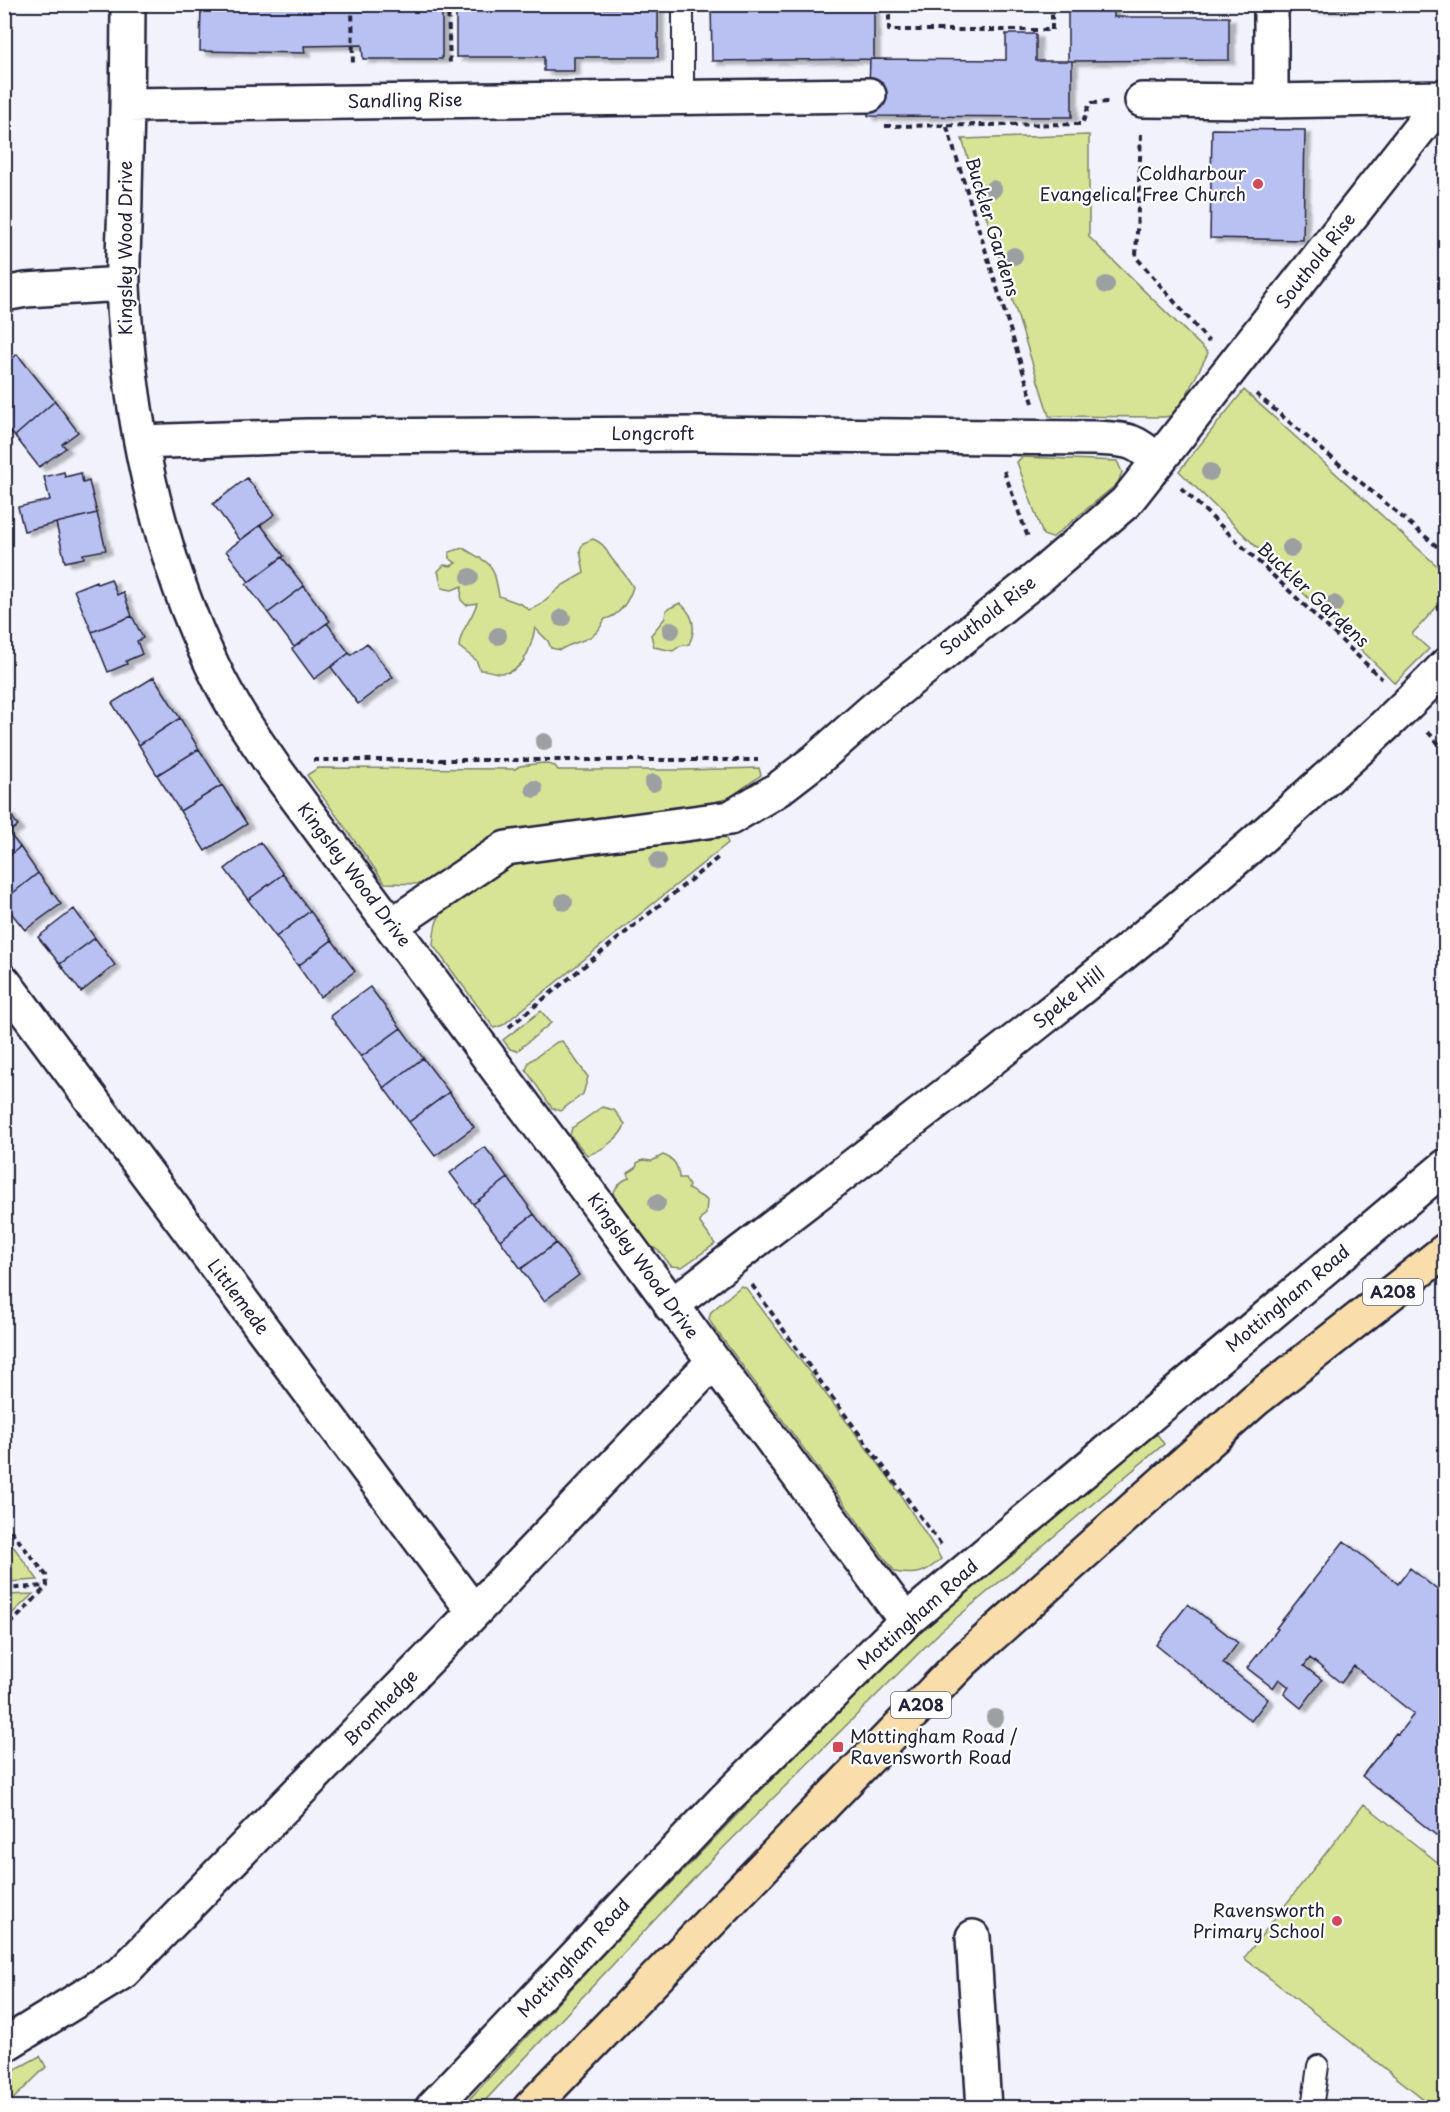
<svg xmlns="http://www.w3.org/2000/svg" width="1450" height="2112" font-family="'Playpen Sans',sans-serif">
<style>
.green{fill:#d7e496;stroke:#7c8368;stroke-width:1.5}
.building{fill:#b9c0f2;stroke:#22223b;stroke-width:1.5;filter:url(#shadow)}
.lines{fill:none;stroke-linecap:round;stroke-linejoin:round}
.service-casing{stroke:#22223b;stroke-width:24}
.minor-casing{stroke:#22223b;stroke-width:38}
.primary-casing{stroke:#22223b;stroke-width:38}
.path{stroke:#22223b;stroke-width:4;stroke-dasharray:6 4.5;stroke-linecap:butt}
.service{stroke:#fff;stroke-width:20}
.minor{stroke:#fff;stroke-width:33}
.primary{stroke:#f9deab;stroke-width:33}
.tree{fill:#9da0a1}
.poi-dot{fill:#d1495b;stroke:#fff;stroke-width:2}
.labels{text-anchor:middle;stroke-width:4.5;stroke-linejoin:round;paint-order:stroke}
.shield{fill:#fff;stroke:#646476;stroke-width:1.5}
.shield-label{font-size:16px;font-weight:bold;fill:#22223b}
.street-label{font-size:18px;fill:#22223b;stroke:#fff}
.poi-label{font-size:18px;fill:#22223b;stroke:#fff;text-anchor:end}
</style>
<defs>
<filter id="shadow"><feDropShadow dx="6" dy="4" stdDeviation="1.5" flood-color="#0004"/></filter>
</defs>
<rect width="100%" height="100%" fill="#f1f2fc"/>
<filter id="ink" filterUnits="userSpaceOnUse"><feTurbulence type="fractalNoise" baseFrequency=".0167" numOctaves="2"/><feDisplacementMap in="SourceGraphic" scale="12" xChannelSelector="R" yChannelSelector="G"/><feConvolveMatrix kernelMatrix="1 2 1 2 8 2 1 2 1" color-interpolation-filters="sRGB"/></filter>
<g filter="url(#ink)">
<path class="green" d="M456,5L658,4V8H456Z
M1089,135V237L1208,353L1176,415L1164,417L1049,416L962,139Z
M1244,390L1445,573V598L1412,634L1429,649L1395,683L1179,471Z
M1022,457L1117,461L1122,472L1118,483L1052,538L1043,535L1017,462Z
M593,539C607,545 604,549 612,559C620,569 627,576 633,587C629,600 620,616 605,619C603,622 600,629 597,632C587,642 571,642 560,650L551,648L548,641L535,628C531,647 524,674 500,673C492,673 488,669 480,670L476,660L459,647C460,630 472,620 477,603L466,605L461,600L462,586L452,590L442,588L438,571L444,565L451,566L456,563L449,558V552L463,548C492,566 493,560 499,596L521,604L529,610L538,606L563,585L584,573L580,550L583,543Z
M680,603C693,614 697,628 689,644L680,646L673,651L654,647L651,635L665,618L666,610Z
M543,763L555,766L558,770H683L759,768L761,775L729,798L695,808L497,834L421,884L385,883L307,775L318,768L515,769L520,766Z
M725,837L728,843L503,1025L494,1028L433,945C434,937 434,924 439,917C457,892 488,873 517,863L644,847L647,844L661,842L662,845Z
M541,1011L551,1023L517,1051L510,1049L503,1040Z
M562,1041L588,1077L583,1094L560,1111L552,1108L526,1070L529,1062L557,1042Z
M602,1107L614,1110L625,1124C622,1137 600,1152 587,1155L570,1135L572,1128Z
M663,1155C675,1159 678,1166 679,1178H685L689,1186L688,1189L707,1200L706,1214L701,1218L700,1223L715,1244L682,1267L671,1266C664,1257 657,1245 645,1246L613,1196C614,1188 622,1180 629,1178L628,1173L636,1168L637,1163L643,1160L652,1161Z
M741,1286L746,1288L892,1482L936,1550L941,1559C926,1573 916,1576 895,1572L713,1326L709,1319L711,1312Z
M1157,1434L1164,1444L942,1630L710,1861L479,2107L461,2108L593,1965L732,1820L890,1659L1038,1525Z
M4,1535H5L38,1580L5,1582Z
M33,1594L5,1620V1595Z
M1364,1804L1445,1868V2107H1434L1244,1958Z
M40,2056L46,2067L5,2107V2075Z"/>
<path class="building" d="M201,4H337V7L442,6V59H363L362,45L304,46L305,53L200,51Z
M391,4H435L391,7Z
M711,4H874V59L712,61Z
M1068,4H1114V17H1229V60L1068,61Z
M1311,4H1415L1416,7L1311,9Z
M456,8H658V57H574V71H544V57H456Z
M1006,34H1036V61H1072V117L868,116L870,59L1006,60Z
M1212,129L1305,130L1303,240L1210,238Z
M17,354L55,401L15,436L4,426V367Z
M55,401L78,432L62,444L66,448L39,467L15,436Z
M64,472L65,477L81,473L83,483L89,481L97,513L24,531L18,507L50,500L44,477Z
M247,478L275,514L240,540L213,504Z
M97,513L106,550L83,554L84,558L65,562L56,523Z
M261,525L284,556L249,582L226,551Z
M282,557L304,586L268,613L246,584Z
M111,579L117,595L123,592L132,616L92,632L74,590L96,581L97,584Z
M304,586L330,621L294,647L268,613Z
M132,616L143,638L137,641L142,654L126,661L127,664L108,672L92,632Z
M327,623L349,653L314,679L292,649Z
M367,643L393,677L358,704L331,667L349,653L351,655Z
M154,677L180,718L139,745L112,703Z
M180,718L199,749L157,775L139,745Z
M199,749L222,785L180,811L157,775Z
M222,785L247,824L205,851L180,811Z
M8,811L18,826L8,832L20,847L4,860V814Z
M260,842L283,874L248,900L225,869Z
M20,847L38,873L4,900V860Z
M38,873L61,904L25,930L4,904V900Z
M283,874L310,911L276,937L248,900Z
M74,909L95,938L60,964L38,937Z
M310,911L332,940L298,966L276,937Z
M95,938L115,965L81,992L60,964Z
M332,940L355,971L320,997L298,966Z
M370,987L401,1028L361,1057L330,1016Z
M401,1028L423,1058L384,1088L361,1057Z
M423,1058L449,1092L409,1122L384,1088Z
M449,1092L474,1127L435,1156L409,1122Z
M485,1147L508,1178L473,1204L450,1173Z
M508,1178L534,1214L500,1240L473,1204Z
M534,1214L556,1243L521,1269L500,1240Z
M556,1243L579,1275L544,1301L521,1269Z
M1344,1541L1398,1584L1410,1568L1446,1597V1606L1437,1616L1446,1622V1843L1362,1776L1396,1733L1398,1734L1414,1714L1354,1666L1341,1683L1310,1658L1304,1666L1322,1680L1301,1708L1284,1694L1289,1687L1279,1679L1273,1688L1247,1668L1278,1629L1276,1628Z
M1188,1604L1238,1643L1223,1663L1268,1699L1251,1721L1156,1645Z"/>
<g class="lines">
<g class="service-casing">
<path id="service" d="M683,97V4
M1312,2108L1318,2066"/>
</g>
<g class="minor-casing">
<path id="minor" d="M128,4C128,67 127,129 125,191C125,223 122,255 123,286C128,413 158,554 214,669C231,705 253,737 276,770L906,1621
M1271,4V101
M1142,100L1271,101L1443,98
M128,105L869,95
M4,294L26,290L123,284
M141,442L306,436L697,434L1095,438C1126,440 1134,438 1157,461
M392,925L506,848L730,818L777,790L816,760L875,708L1041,575L1126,502L1446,95
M4,982L474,1612
M671,1306C875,1148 1083,995 1276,824C1333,772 1392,722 1446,665
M973,1937L984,2108
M4,2045L123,1972L474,1612L713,1362
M432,2108L724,1800L906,1621L1446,1166"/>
</g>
<g class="primary-casing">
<path id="primary" d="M530,2108L963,1661L1255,1400L1446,1250"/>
</g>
<path class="path" d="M352,4L353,67
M448,4L450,67
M560,4L561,8
M889,4V30H1052V4
M885,126L1082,124L1090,103L1109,102
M947,127L1033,403
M1141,134L1136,257L1209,342
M1256,394L1446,554
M1004,471L1029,540
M1181,488L1382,679
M1428,732L1446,752
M313,760H758
M509,1027L720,856
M752,1285L809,1366L942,1546
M4,1522L46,1575L47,1586L4,1631
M4,1589L46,1586"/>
<use href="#service" class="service"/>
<use href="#minor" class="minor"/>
<use href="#primary" class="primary"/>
</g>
<g class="tree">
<circle cx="993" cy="189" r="9"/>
<circle cx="1014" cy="256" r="9"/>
<circle cx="1106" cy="285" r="9"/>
<circle cx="1210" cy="472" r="9"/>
<circle cx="1291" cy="548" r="9"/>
<circle cx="470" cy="577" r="9"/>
<circle cx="1334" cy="604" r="9"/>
<circle cx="562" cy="618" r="9"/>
<circle cx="671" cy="630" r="9"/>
<circle cx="498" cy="636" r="9"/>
<circle cx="544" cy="742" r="9"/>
<circle cx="653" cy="783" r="9"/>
<circle cx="534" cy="789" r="9"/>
<circle cx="658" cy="861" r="9"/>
<circle cx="564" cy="902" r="9"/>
<circle cx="657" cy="1203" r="9"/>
<circle cx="995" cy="1718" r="9"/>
</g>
</g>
<g class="poi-dot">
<circle cx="1258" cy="184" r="6"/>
<rect x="832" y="1741" width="12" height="12" rx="3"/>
<circle cx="1337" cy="1921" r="6"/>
</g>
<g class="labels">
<g class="shield">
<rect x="1363" y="1279" width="60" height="26" rx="4.5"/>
<rect x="891" y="1692" width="60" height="26" rx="4.5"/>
</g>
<g class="shield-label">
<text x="1393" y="1298">A208</text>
<text x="921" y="1711">A208</text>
</g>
<g class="street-label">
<text transform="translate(405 101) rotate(-1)" y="6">Sandling Rise</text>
<text transform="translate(992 227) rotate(73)" y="6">Buckler Gardens</text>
<text transform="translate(126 248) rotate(-90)" y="6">Kingsley Wood Drive</text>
<text transform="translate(1316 261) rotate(-52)" y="6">Southold Rise</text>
<text x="653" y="440">Longcroft</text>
<text transform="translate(1313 595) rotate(43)" y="6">Buckler Gardens</text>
<text transform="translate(988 616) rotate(-38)" y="6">Southold Rise</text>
<text transform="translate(354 875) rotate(53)" y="6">Kingsley Wood Drive</text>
<text transform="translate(1069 998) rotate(-39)" y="6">Speke Hill</text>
<text transform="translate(643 1266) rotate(54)" y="6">Kingsley Wood Drive</text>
<text transform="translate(238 1297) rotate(53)" y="6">Littlemede</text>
<text transform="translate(1288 1299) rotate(-40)" y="6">Mottingham Road</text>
<text transform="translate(918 1615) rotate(-42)" y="6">Mottingham Road</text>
<text transform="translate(381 1708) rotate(-46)" y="6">Bromhedge</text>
<text transform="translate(574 1958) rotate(-47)" y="6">Mottingham Road</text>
</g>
<g class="poi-label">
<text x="1246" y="180">Coldharbour<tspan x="1246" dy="21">Evangelical Free Church</tspan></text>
<text x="850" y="1743" text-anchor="start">Mottingham Road /<tspan x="850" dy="21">Ravensworth Road</tspan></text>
<text x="1325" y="1917">Ravensworth<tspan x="1325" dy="21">Primary School</tspan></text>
</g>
</g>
<rect width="1450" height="2112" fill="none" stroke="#fff" stroke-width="24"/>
<rect x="12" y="12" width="1426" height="2088" fill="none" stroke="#22223b" stroke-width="2" filter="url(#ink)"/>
</svg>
